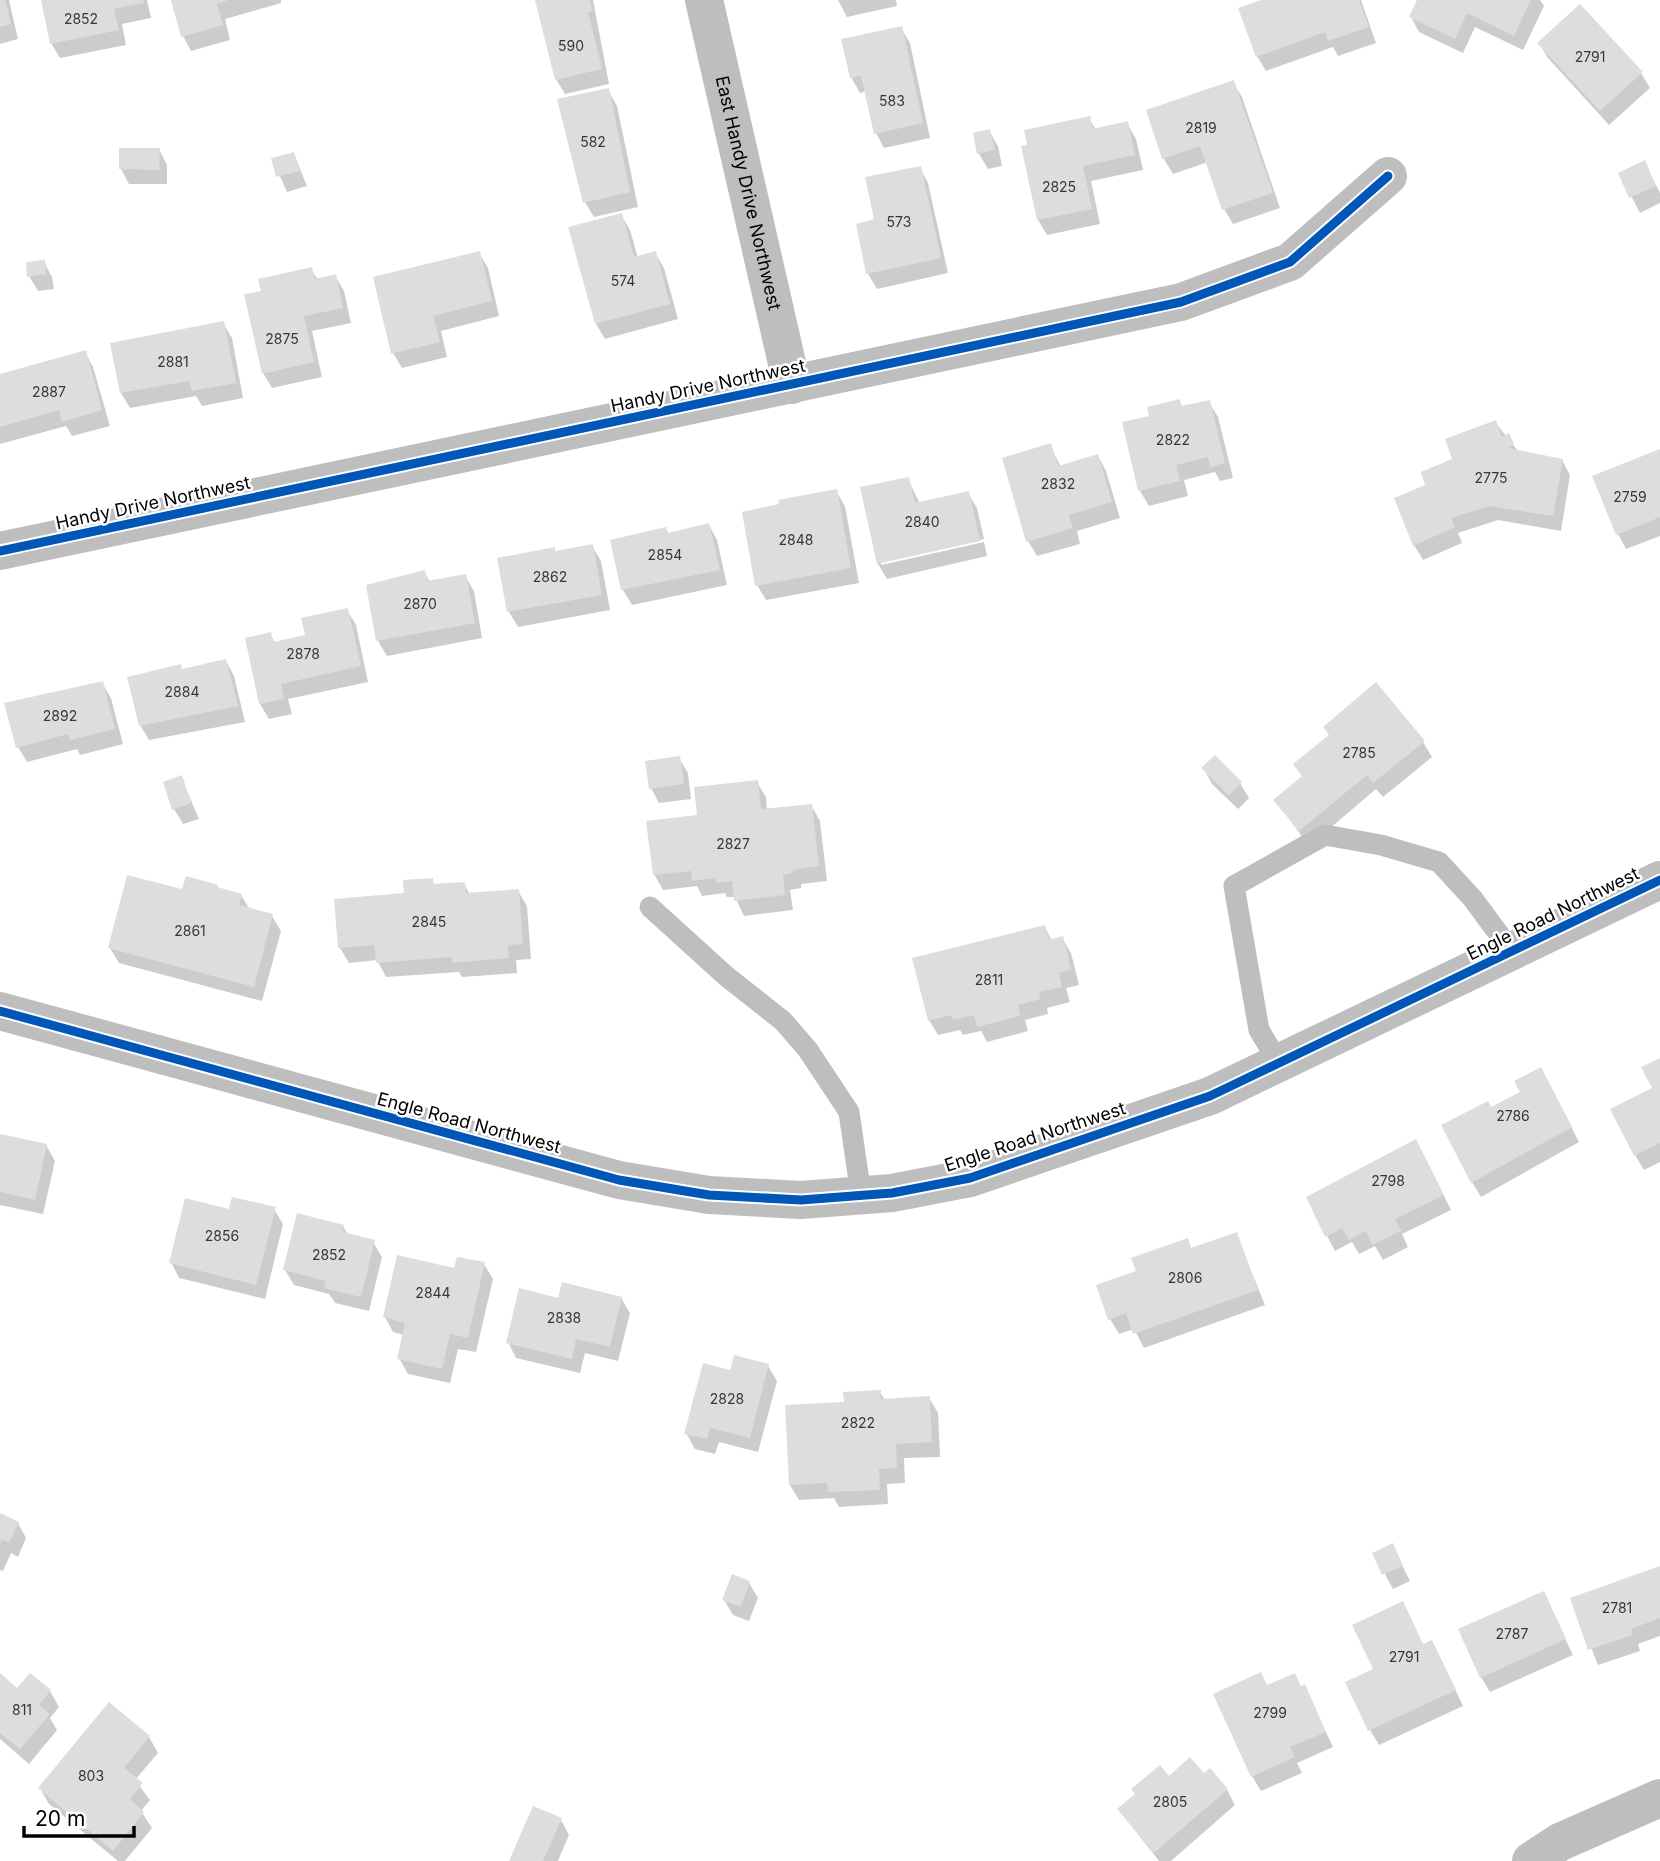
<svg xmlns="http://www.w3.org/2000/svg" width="1660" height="1861" font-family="Inter,sans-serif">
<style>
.shadow{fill:#0003}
.building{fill:#ddd}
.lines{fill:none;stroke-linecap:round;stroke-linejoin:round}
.lane{stroke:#bebebe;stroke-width:21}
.street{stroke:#bebebe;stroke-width:38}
.cycleway-casing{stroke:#fff;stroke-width:13}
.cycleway{stroke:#0057b8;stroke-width:9}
.labels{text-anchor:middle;stroke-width:5;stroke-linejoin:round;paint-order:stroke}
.number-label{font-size:14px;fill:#373737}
.street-label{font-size:18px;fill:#000;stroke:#fff}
</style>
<rect width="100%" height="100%" fill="#fff"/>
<path class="shadow" d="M0,0H9L18,39L0,44Z
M42,0H147L151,18L122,24L126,45L60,58L51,43Z
M172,0H281V3L225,19L230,40L191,51L183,36Z
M537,0H593L609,84L565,94L556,79Z
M838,0H896L897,6L847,17Z
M1266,0H1361L1376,43L1338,56L1333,47L1266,71L1257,56Z
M1418,0H1540L1544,6L1523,50L1475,27L1463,53L1419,32L1411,17Z
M901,28L910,43L930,138L884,148L876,133L866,91L860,93L851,77Z
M1539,43L1641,73L1650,88L1609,125L1548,58Z
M1233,82L1242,97L1280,208L1233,224L1224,209L1208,162L1173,174L1164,159L1148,111Z
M608,90L617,106L638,207L594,217L585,202Z
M1089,118L1096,130L1127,123L1136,139L1143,170L1091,181L1100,224L1047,235L1038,220L1023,148Z
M989,131L998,146L1002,166L988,169L979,154Z
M159,149L167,165V184H129L121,169Z
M294,154L307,186L287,192L273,160Z
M1644,162L1660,193V203L1640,213L1620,174Z
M920,168L928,183L948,273L877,289L868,274L876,221Z
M621,215L630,230L638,258L655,253L664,268L678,319L605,339L596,324L570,229Z
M479,253L488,268L499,316L441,331L447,357L402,368L393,353Z
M44,262L52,277L54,289L38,291L29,276Z
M311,269L318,280L335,276L344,291L351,323L312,331L322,377L272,388L263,373V292Z
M223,323L232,338L243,398L202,406L196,396L130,408L121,393L112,344Z
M85,352L93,367L110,426L72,436L66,426L0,444V376Z
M1179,401L1183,408L1209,402L1218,417L1233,478L1220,481L1215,472L1184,480L1188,496L1149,506L1140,491L1124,423L1151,417Z
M1495,422L1518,451L1562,460L1570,475L1561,531L1498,520L1458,533L1462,543L1423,560L1414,545L1427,486Z
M1050,446L1061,467L1098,456L1106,471L1120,518L1077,531L1080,544L1037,556L1028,541Z
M1660,451V536L1626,549L1618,534Z
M908,479L920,504L968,493L977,508L984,539L881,562V565L984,542L987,556L887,579L878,564L862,489Z
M836,491L845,506L859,583L766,600L757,585Z
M709,525L717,540L727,585L632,605L623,590L612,541L668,535Z
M592,546L601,561L610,610L518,627L509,612L556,552Z
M424,572L430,582L465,576L474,591L482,638L387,656L378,641L368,587Z
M347,610L356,625L368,682L288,699L292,714L269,719L260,704L247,639L270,634L275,643L307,636Z
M226,661L234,676L245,722L149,740L140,725L183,671Z
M102,683L111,698L123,744L80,755L77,749L27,762L18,747Z
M1423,742L1432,757L1383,797L1376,789L1309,846L1275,800L1303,778L1295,765Z
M679,758L688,773L691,799L659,803L651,788Z
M1204,769L1240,783L1249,798L1238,809L1212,784Z
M181,777L199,819L183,824L174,809Z
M757,782L766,797L767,810L811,805L820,821L827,881L801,884V888L790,890L793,910L744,916L735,897H727L725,893L702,896L697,886L663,890L654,874L699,817Z
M432,880L435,886L464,884L470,895L518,891L527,906L531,959L516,960L517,973L462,977L459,972L386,977L377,960L349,963L340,948L406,895Z
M217,886L219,890L241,895L250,910L272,916L281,931L262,1001L119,963L110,948L184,891Z
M1045,927L1052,941L1062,938L1071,953L1079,985L1066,988L1070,1002L1047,1008L1048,1014L1025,1020L1028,1031L987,1042L981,1031L963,1035L960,1030L938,1035L929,1020Z
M1660,1060V1162L1644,1170L1635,1155Z
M1549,1084L1579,1142L1481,1197L1472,1182L1491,1109L1522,1093Z
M0,1135L46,1145L55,1161L43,1214L0,1205Z
M1424,1156L1451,1210L1402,1234L1408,1247L1383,1260L1375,1246L1359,1254L1352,1242L1335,1251L1327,1236Z
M274,1209L283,1224L265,1299L179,1278L171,1262L230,1211Z
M343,1226L348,1235L373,1242L382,1257L369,1311L335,1303L329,1294L294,1285L285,1270Z
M1236,1234L1265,1305L1144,1348L1134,1329L1119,1334L1110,1319L1138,1272L1187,1240L1192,1250Z
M484,1264L493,1279L476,1352L458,1349L450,1383L408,1374L399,1358L404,1335L393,1332L385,1317L455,1270Z
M621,1298L630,1313L618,1361L585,1353L580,1373L516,1358L508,1342L560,1300Z
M768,1366L777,1381L758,1452L719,1442L715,1454L695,1449L686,1433Z
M880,1392L885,1400L929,1398L938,1413L940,1457L904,1458L905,1483L887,1484L888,1504L839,1507L834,1498L799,1500L790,1485L846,1404Z
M0,1515L18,1523L26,1538L18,1557L11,1553L3,1571L0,1570Z
M1392,1545L1410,1581L1393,1589L1374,1554Z
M1660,1568V1636L1638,1644L1640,1651L1598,1665L1572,1599Z
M749,1583L758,1598L749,1621L733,1615L724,1600Z
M1543,1593L1573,1655L1490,1692L1481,1677Z
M1423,1646L1440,1657L1463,1706L1379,1745L1370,1730L1375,1670Z
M31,1675L50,1691L59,1707L50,1718L57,1730L29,1764L0,1739V1676L18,1690Z
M1304,1686L1333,1747L1297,1763L1302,1773L1261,1791L1252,1776L1267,1687Z
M149,1737L158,1753L135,1780L150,1800L141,1811L152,1828L125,1861H118L49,1804L40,1788Z
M1204,1775L1227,1790L1235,1805L1171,1861H1159L1119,1810L1169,1778Z
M561,1820L569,1835L558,1861H511Z"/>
<path class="building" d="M0,0H5L11,24L0,27Z
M41,0H143L144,3L114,9L119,30L50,44Z
M171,0H228L217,4L223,25L181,37Z
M535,0H590L592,11L588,12L602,69L555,80Z
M1261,0H1359L1369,27L1328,41L1325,32L1256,57L1238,8Z
M1417,0H1531L1514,36L1467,13L1455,39L1409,17Z
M1580,4L1643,72L1600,111L1537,43Z
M902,26L923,123L874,134L861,76L850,78L841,39Z
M1234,80L1273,193L1222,210L1200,146L1162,159L1146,110Z
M609,88L630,192L583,203L557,99Z
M1090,116L1093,129L1128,121L1135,155L1083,166L1092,209L1037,220L1021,146L1027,145L1024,130Z
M990,129L995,150L977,154L973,133Z
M119,148H160L159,170L119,169Z
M294,152L300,171L276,177L271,158Z
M1645,160L1656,186L1629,198L1618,173Z
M921,166L941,258L866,274L856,224L874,219L865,177Z
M622,213L634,257L656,251L670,304L595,324L568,227Z
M480,251L492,301L433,316L440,342L391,354L373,277Z
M45,260L46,274L27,277L26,262Z
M312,267L315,279L336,274L343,308L304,316L314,362L262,374L244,294L261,291L258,279Z
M224,321L236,383L192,391L189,381L120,393L110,343Z
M86,350L102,410L62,422L59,410L0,427V374Z
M1180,399L1181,406L1210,400L1225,463L1210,467L1208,457L1176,465L1180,481L1138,491L1122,422L1149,416L1147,407Z
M1496,420L1502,437L1509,433L1514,444L1508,448L1563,459L1553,516L1489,506L1451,518L1455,527L1413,546L1394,498L1425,485L1421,472L1452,459L1445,439Z
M1051,443L1058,466L1098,454L1112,502L1069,515L1073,528L1026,542L1002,458Z
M1660,449V517L1616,535L1592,476Z
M909,477L915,503L969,491L980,541L877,564L860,487Z
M837,489L851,568L755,586L742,512L779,504L778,500Z
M709,523L720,570L621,590L610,540L666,527L668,533Z
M593,544L602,595L507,612L497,558L555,547V551Z
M425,570L427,581L466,574L475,623L376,641L366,585Z
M348,608L361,666L281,684L284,699L259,704L245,638L271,632L273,642L305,635L301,618Z
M226,659L238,706L139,726L127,677L181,664L182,669Z
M103,681L115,729L70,740L68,734L16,748L4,703Z
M1376,682L1425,741L1373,783L1367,775L1299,831L1273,800L1302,776L1293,764L1329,735L1323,727Z
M1215,755L1242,782L1229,795L1201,768Z
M680,756L684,784L649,789L645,761Z
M182,775L191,803L172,810L163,782Z
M758,780L761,809L812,804L819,866L793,870V873L783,875L785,895L734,901L732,881L716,883V878L692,881L691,871L653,875L646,821L697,815L694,787Z
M127,875L182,889L186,876L218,885L217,887L242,894L239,905L273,914L254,987L108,948Z
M433,878V884L465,882L466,893L519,889L523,944L508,945L509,958L452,963L451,957L376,963L374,945L338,948L334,899L404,893L403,880Z
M1045,925L1049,940L1063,936L1071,969L1059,973L1062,987L1039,992L1041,999L1018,1005L1020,1016L977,1027L974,1015L953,1020L951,1015L928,1021L912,958Z
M1660,1058V1143L1634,1156L1610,1109L1652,1088L1641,1067Z
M1541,1067L1572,1127L1471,1183L1441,1125L1488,1101L1491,1107L1520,1092L1514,1081Z
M0,1134L47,1144L35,1200L0,1192Z
M1416,1139L1444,1195L1395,1219L1401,1231L1372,1245L1366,1231L1349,1240L1342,1228L1325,1237L1306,1197Z
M232,1197L276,1207L256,1285L169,1263L185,1198L229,1209Z
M297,1213L344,1225L343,1232L375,1240L361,1297L324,1288L326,1281L283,1270Z
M1237,1232L1258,1290L1133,1334L1126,1313L1108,1320L1096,1285L1136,1271L1131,1258L1188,1238L1191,1248Z
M397,1255L454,1268L457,1257L485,1262L468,1338L450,1334L442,1369L397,1359L405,1323L383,1317Z
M562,1282L622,1297L610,1347L576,1339L572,1359L506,1343L519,1288L558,1298Z
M734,1355L769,1364L750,1438L710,1428L707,1439L684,1434L703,1363L730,1370Z
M881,1390V1399L930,1396L932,1442L896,1444L897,1468L879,1469L880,1490L828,1492L827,1483L789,1485L785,1405L844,1402L843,1392Z
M0,1513L19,1522L9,1543L2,1539L0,1544Z
M1393,1543L1403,1566L1382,1575L1372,1553Z
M1660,1566V1618L1631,1629L1633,1635L1588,1650L1570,1598Z
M732,1574L750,1581L741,1607L722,1600Z
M1544,1591L1566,1639L1480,1678L1458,1629Z
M1403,1601L1423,1644L1432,1640L1456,1690L1368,1731L1345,1682L1373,1669L1352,1625Z
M1261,1672L1267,1685L1295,1673L1301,1686L1305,1684L1326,1732L1290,1747L1295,1757L1251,1777L1213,1694Z
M0,1673L17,1688L30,1673L51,1690L39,1705L50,1714L20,1749L0,1733Z
M109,1702L150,1736L124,1768L143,1783L130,1799L144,1812L113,1851L38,1788Z
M1190,1757L1204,1773L1210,1768L1228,1789L1154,1853L1117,1809L1135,1794L1131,1789L1160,1765L1169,1776Z
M533,1806L562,1818L543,1861H509Z"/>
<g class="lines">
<path class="lane" d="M650,907L726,976L783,1021L808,1050L849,1112L861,1195
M1279,1063L1259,1030L1234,886L1325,835L1381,845L1439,862L1473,899L1512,952"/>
<g class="street">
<path id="s1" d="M704,0L792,385"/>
<path d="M0,551L1181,302L1290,262L1388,176"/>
<path d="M0,1011L619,1180L709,1195L801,1200L892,1193L970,1178L1210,1096L1660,880"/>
<path d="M1531,1861L1560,1842L1660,1798"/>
</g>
<g class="cycleway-casing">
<path id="cycleway" d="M0,551L1181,302L1290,262L1388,176
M0,1011L619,1180L709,1195L801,1200L892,1193L970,1178L1210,1096L1660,880"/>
</g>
<use href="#cycleway" class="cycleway"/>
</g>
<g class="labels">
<g class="number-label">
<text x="81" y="24">2852</text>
<text x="571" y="51">590</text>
<text x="1590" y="62">2791</text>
<text x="892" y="106">583</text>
<text x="1201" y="133">2819</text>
<text x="593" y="147">582</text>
<text x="1059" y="192">2825</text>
<text x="899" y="227">573</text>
<text x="623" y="286">574</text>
<text x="282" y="344">2875</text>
<text x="173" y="367">2881</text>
<text x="49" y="397">2887</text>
<text x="1173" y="445">2822</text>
<text x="1491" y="483">2775</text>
<text x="1058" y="489">2832</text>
<text x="1630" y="502">2759</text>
<text x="922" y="527">2840</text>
<text x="796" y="545">2848</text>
<text x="665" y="560">2854</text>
<text x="550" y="582">2862</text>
<text x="420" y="609">2870</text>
<text x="303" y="659">2878</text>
<text x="182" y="697">2884</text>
<text x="60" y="721">2892</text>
<text x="1359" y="758">2785</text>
<text x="733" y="849">2827</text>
<text x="429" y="927">2845</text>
<text x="190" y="936">2861</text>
<text x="989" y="985">2811</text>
<text x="1513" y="1121">2786</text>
<text x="1388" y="1186">2798</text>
<text x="222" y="1241">2856</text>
<text x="329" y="1260">2852</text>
<text x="1185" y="1283">2806</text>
<text x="433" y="1298">2844</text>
<text x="564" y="1323">2838</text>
<text x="727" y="1404">2828</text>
<text x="858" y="1428">2822</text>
<text x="1617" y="1613">2781</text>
<text x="1512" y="1639">2787</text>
<text x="1404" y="1662">2791</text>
<text x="22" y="1715">811</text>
<text x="1270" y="1718">2799</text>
<text x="91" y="1781">803</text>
<text x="1170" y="1807">2805</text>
</g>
<g class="street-label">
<text dy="6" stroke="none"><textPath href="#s1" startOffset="198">East Handy Drive Northwest</textPath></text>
<text transform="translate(708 386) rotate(-12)" y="6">Handy Drive Northwest</text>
<text transform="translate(153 503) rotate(-12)" y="6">Handy Drive Northwest</text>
<text transform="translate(1553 914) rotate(-26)" y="6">Engle Road Northwest</text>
<text transform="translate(469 1123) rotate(15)" y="6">Engle Road Northwest</text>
<text transform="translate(1035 1137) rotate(-18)" y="6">Engle Road Northwest</text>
</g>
</g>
<path d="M24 1826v10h110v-10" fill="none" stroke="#000000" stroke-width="3.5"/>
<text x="35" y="1826" font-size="21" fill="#000000" stroke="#ffffff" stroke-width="5" paint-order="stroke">20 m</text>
</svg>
